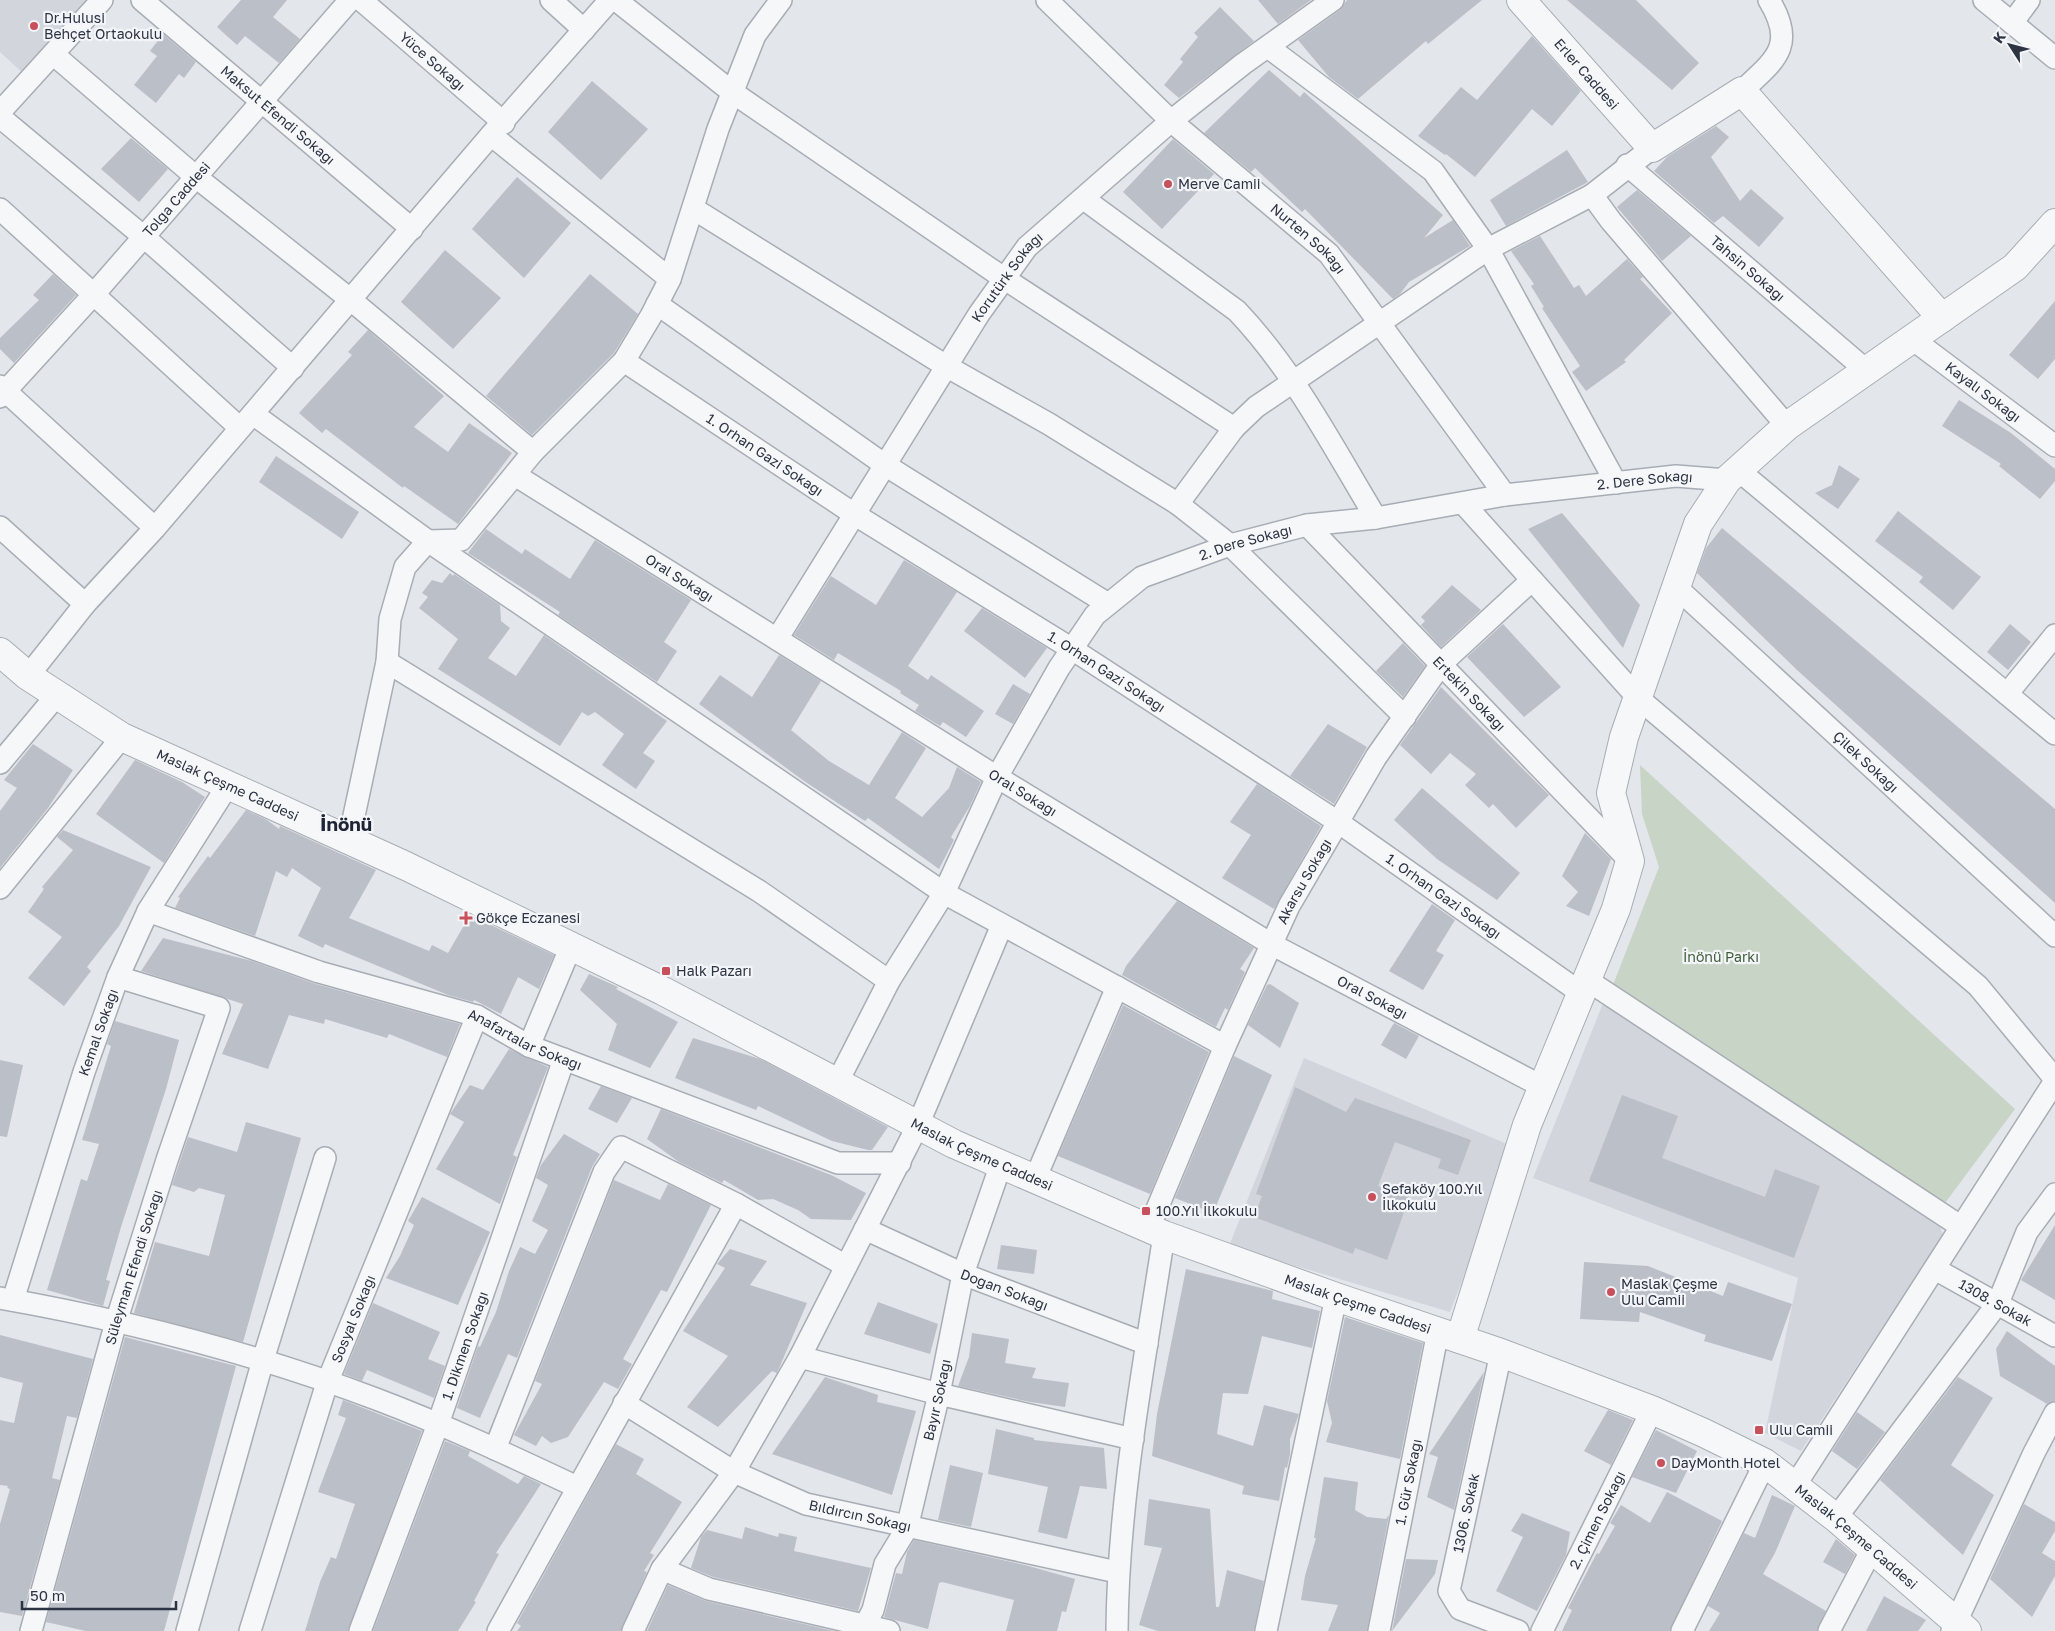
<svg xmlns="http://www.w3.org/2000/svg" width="2055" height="1631" font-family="'Golos Text',sans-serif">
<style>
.built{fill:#d2d5dc}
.green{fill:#c8d4c5}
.building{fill:#bbbfc7}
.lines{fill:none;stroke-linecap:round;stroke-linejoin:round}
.minor-casing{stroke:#a8adb5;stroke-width:24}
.tertiary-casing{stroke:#a8adb5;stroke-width:30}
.minor{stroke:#f6f7f9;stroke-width:21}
.tertiary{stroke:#f6f7f9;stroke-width:28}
.poi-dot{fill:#c8505b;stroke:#f3f5f8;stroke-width:2}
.labels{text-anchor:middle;stroke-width:4.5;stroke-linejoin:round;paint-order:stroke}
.poi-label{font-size:14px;fill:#2c3342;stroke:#f3f5f8;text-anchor:start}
.street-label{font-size:14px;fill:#2c3342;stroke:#f3f5f8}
.park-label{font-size:14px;fill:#3e5d3a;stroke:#f3f5f8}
.district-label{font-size:19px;font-weight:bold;fill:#1e2433;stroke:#f3f5f8}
</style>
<rect width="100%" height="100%" fill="#e3e6eb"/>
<path class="built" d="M0,0H92L25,75L0,52Z
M1604,1001L1938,1220L1943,1235L1801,1451L1765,1433L1798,1278L1533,1178Z
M1304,1058L1514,1147L1450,1312L1229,1246Z"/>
<path class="green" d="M1640,765L2015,1109L1942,1207L1611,990L1659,867L1642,814Z"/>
<path class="building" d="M241,0H287L273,17L300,39L279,63L245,36L237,45L217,27Z
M1258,0H1311L1278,24Z
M1347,0H1482L1428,44L1426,41L1358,99L1329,77L1298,40L1340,10Z
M1567,0H1636L1699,63L1672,90Z
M1220,7L1254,41L1179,98L1164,85L1183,62L1180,59L1198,37L1194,33Z
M163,34L196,62L184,78L179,74L156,103L134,85L157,56L150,51Z
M1532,36L1581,91L1552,126L1532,109L1475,177L1446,154L1445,155L1418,136L1461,87L1477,100Z
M1269,70L1300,97L1304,92L1443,215L1424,238L1453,220L1470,246L1409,282L1400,294L1393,299L1305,209L1302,212L1255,168L1251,172L1204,133Z
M592,81L648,129L601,180L548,132Z
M1716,126L1729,137L1711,157L1740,201L1751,189L1784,218L1759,247L1723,216L1714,223L1654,171L1667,157Z
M131,138L168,169L139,202L101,169Z
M1173,139L1214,174L1162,229L1123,192Z
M1567,150L1588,182L1506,226L1490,200Z
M517,177L571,223L524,278L472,229Z
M1637,190L1691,236L1662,261L1617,207Z
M1540,236L1574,288L1579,285L1586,296L1627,259L1643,277L1640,279L1672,313L1624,360L1626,362L1586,391L1572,372L1580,366L1542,308L1544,307L1531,286L1534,284L1511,251Z
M445,250L501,298L453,349L401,302Z
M53,274L76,295L14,363L0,349V338L39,300L33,295Z
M590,274L638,314L614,353L532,435L486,396Z
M2055,301V359L2038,379L2009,355Z
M368,330L444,396L414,427L448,452L469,423L512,453L458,524L404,486L403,488L326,429L322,433L299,413L352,355L348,352Z
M1959,400L2011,433L2055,469V481L2040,499L1999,466L2001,464L1942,426Z
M276,456L359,512L342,539L259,482Z
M1839,465L1860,479L1838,509L1815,493L1832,485Z
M1898,511L1981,577L1953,610L1919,582L1923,577L1875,541Z
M1562,513L1640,605L1623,648L1528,529Z
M1722,528L2055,809V903L1797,670L1697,573L1706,548Z
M486,529L522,554L525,549L570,579L595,540L691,600L664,642L677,651L657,682L558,615L560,612L468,553Z
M904,560L957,592L908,666L928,680L931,675L984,711L966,737L943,722L940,726L915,711L919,705L900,693L901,691L838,653L834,660L794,635L831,576L876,605Z
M450,573L453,576L454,574L500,605L501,621L510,628L488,658L516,676L544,635L667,721L643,753L655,761L636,789L602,765L624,734L595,712L588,716L582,712L560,746L438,669L458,639L419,608L428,597L422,593L432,580L442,583Z
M1452,585L1481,610L1441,647L1421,625L1425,621L1421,617Z
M982,608L1047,648L1025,678L964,631Z
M1503,624L1561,687L1524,717L1467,657Z
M2010,624L2031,642L2008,670L1987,652Z
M1403,643L1425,666L1403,697L1376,671Z
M779,655L821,681L791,730L829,761L869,785L902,732L926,748L895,798L922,817L949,788L957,767L981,782L970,806L951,837L954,840L939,869L868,818L865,821L804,781L699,704L720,675L752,697Z
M1013,684L1030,694L1013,724L995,714Z
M1441,687L1549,795L1516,828L1493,804L1489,808L1465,785L1476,774L1450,753L1431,774L1400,745Z
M1328,724L1367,747L1334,804L1290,776Z
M33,744L73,770L48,808L0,868V811L17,788L4,780Z
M135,760L182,782L205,797L164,863L96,814Z
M1257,784L1321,826L1274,909L1222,878L1251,835L1230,822Z
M1422,788L1520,873L1497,900L1437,859L1394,820Z
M246,810L267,820L279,829L280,826L376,870L349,918L429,951L432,945L448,953L470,915L554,955L539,989L518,977L501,1014L474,1000L473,1002L448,995L325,944L323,948L298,936L321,888L292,868L287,877L276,871L255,936L175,908L180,898L178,897L208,856L210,858Z
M63,830L151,867L119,926L87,967L91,971L64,1006L28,978L62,937L28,912L44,889L42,887L73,850L57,837Z
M1585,833L1611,859L1589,916L1566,906L1578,892L1562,876Z
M1177,901L1254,948L1240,969L1245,972L1228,1010L1225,1008L1216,1027L1122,975L1126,966Z
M1432,904L1455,920L1436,951L1444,955L1423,990L1389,971Z
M163,938L252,961L316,984L460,1024L447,1057L389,1034L387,1038L325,1019L324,1024L289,1015L268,1069L222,1054L243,1004L141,971Z
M589,974L618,987L616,989L678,1022L650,1068L608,1050L617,1024L580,990Z
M1270,984L1299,1003L1280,1048L1248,1025L1267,985Z
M1123,1005L1209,1052L1150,1194L1058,1156Z
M115,1021L179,1040L166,1089L121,1227L106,1280L110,1281L103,1306L47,1290L81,1179L87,1181L99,1144L82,1140L111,1046L107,1044Z
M1394,1023L1419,1036L1406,1059L1381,1045Z
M693,1038L760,1059L888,1127L872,1150H868L832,1141L758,1106L756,1110L675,1078Z
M509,1049L548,1067L513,1155L517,1157L500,1204L436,1169L464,1122L450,1114L452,1111L470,1085L483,1090Z
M1234,1056L1272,1075L1213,1213L1175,1198Z
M0,1060L23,1065L7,1137L0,1136Z
M601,1086L632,1098L617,1123L588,1109Z
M1295,1087L1346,1112L1355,1098L1471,1140L1458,1175L1438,1168L1441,1159L1395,1142L1378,1186L1409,1198L1387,1260L1355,1248L1353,1254L1254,1217L1262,1196L1256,1194Z
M1622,1095L1678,1116L1662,1158L1765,1197L1775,1169L1820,1186L1794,1258L1589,1181Z
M661,1109L831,1175L866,1193L851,1220L811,1219L798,1210L773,1199L758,1200L724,1180L722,1183L679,1162L647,1139Z
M246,1122L301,1138L243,1342L134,1313L155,1242L209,1256L225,1195L199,1188L194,1192L172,1185L188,1137L237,1152Z
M564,1134L600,1154L592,1167L517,1358L508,1354L480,1418L457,1408L478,1346L480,1347L496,1312L509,1271L520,1247L535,1254L548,1230L532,1221L548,1185L536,1178L541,1165Z
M614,1180L660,1200L668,1184L711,1205L667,1292L661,1290L623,1359L632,1364L618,1389L604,1382L568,1437L551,1443L542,1436L536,1446L514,1435L542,1384L535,1381Z
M422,1197L490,1232L458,1305L386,1278L400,1256L414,1225L408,1221Z
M2055,1225V1300L2021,1280Z
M1001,1245L1037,1250L1034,1274L997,1269Z
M730,1249L767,1261L750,1285L807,1303L777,1373L772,1371L718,1427L687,1407L728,1356L683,1331L725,1268L717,1264Z
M1584,1262L1648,1266L1723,1296L1728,1282L1792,1304L1772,1361L1704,1341L1706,1335L1640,1312L1639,1322L1580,1319Z
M1186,1269L1273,1291L1272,1299L1320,1311L1312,1348L1262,1336L1248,1394L1223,1393L1217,1434L1253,1446L1264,1405L1299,1414L1290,1439V1454L1287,1468L1285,1467L1279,1501L1242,1494L1244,1486L1152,1456L1157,1414Z
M878,1302L938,1324L930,1354L864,1334Z
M373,1303L440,1332L428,1359L445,1366L434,1398L367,1370L362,1381L344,1374Z
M1345,1317L1423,1343L1400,1459L1326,1442L1332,1423L1327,1401Z
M2007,1331L2055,1366V1401L2047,1404L2000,1376L1996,1349Z
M972,1333L1009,1339L1005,1363L1036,1368L1032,1378L1069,1383L1065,1407L1030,1402L958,1386L969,1357Z
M0,1335L93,1359L77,1418L67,1416L52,1478L60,1480L22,1616L0,1612V1524L10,1489L7,1488L8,1486L0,1485V1420L14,1423L23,1383L0,1377Z
M125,1337L236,1366L164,1631H86L46,1622Z
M1484,1372L1454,1510L1427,1497L1438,1457L1429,1454Z
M825,1377L878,1395L877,1402L916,1411L892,1495L772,1454Z
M1958,1377L1993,1398L1951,1465L1994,1495L1963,1555L1880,1480Z
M343,1400L422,1431L348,1631H305L320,1582L331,1557L336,1559L355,1504L318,1492L346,1418L338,1415Z
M1608,1410L1633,1420L1611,1465L1584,1451Z
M1857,1412L1885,1432L1857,1469L1832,1451Z
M996,1429L1034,1438V1440L1104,1448L1107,1489L1080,1486L1067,1539L1038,1532L1048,1487L988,1474Z
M1656,1430L1697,1451L1676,1493L1632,1477Z
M445,1441L470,1451L468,1456L518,1484L524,1476L541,1484L496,1553L499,1554L474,1601L476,1602L458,1631H373Z
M616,1444L644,1459L636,1474L682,1502L650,1553L654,1555L644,1571L647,1572L621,1631H517L521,1626L517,1623Z
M950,1465L983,1473L971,1527L938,1520Z
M1324,1477L1358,1482L1355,1510L1367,1517L1386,1519L1389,1515L1367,1631H1328L1338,1605L1301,1600L1305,1576L1316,1538H1314Z
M1667,1492L1722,1521L1670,1631H1562L1572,1610L1568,1608L1597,1553L1599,1554L1615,1526L1610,1523L1621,1505L1650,1523Z
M1772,1495L1795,1506L1775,1553L1763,1574L1826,1611L1817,1631H1709L1720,1613L1708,1606L1744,1533L1755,1538Z
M1149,1499L1210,1509L1216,1607H1219L1227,1570L1264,1581L1254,1631H1158L1139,1625L1162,1548L1144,1545Z
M2024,1504L2055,1522V1531L2042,1553L2055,1561V1576L2032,1617L1990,1579Z
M1522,1513L1570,1532L1566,1555L1537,1611L1496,1591L1523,1537L1511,1531Z
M745,1527L778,1537L779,1533L797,1537L794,1551L871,1568L858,1611L713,1577L691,1568L701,1537L707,1530L742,1539Z
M1836,1539L1855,1555L1845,1574L1823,1562Z
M914,1540L1025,1565L1075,1579L1066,1612L1062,1611L1057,1631H1006L1014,1600L942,1582L939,1583L928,1629L884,1617L896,1573L902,1574L907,1552Z
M1406,1559L1438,1560L1435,1574L1392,1631Z
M668,1585L706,1601L834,1631H647Z
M1884,1596L1926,1620L1918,1631H1866Z"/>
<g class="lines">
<g class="minor-casing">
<g id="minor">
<path id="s1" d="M142,0L412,229"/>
<path id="s2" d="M361,0L504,123"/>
<path d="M551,0L584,30"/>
<path d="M616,0L732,92L1005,279L1234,428"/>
<path id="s3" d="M1047,0L1171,121L1329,254L1505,495"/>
<path d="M1984,0L2055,58"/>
<path d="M2012,23L2029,0"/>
<path d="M1268,47L1433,171L1488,249L1616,483"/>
<path d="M53,54L196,177L351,300L533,452"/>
<path d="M1742,91C1775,60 1797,46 1769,0"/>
<path d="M0,112L102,0"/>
<path d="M0,117L144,237L293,368"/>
<path d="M491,135L670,279"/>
<path id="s4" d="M1627,165L1867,371"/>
<path d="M1592,195L1611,221L1787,426"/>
<path d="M1084,199L1237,311C1294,371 1333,447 1376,518"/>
<path d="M0,209L240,428"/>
<path d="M694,209L946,366L1049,424L1178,504L1230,545L1405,717"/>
<path d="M657,304L885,465L1108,604"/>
<path id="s5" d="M1911,338L2055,446"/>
<path id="s6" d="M624,361L854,514L1072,649L1338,822L1581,993"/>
<path d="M0,386L155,528"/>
<path id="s7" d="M0,397L94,294L350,0"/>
<path d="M253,414L428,541L944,893L1225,1046"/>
<path d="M1738,470L2055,734"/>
<path id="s8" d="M515,475L997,777L1271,944L1543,1087"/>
<path d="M1463,503L1638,698L1978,986L2055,1079"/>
<path d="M1178,504L1234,428L1256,407L1488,249L1592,195L1652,148"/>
<path id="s9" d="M1307,525L1630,861"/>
<path d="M0,527L85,604"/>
<path id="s10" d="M1676,587L2055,936"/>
<path id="s11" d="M777,639L979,314L1027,247L1171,121L1243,64L1333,0"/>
<path d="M387,662L759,891L889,981"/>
<path d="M28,676L85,604L155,528L491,135L610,0"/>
<path d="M2007,694L2055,635"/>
<path d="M0,763L57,695"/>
<path d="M349,839L387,662L390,619L405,567L428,541L461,540L533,452L624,361L651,316L670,279L718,129L755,35L781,0"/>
<path d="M0,888L122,737"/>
<path id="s12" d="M148,911L319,972L477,1016L529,1046L838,1163H900"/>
<path d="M1587,980L1960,1226"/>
<path d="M529,1046L571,946"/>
<path id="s13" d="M837,1083L889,981L944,893L997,777L1059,668L1095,615L1142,577L1230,545L1307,525L1376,518L1505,495L1676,476L1727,480"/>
<path d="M1035,1179L1117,987"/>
<path id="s14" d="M1149,1228L1225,1046L1289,906L1376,757L1442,663L1532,580"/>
<path id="s15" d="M865,1229L963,1274L1147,1344"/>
<path id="s16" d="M1935,1269L2055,1336"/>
<path d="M0,1298C126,1320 256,1354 376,1399C445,1425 511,1456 577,1487"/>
<path id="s17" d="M13,1300L84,1072L118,977L148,911L228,785"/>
<path d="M1501,1353L1449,1591L1460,1609L1518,1631"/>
<path d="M800,1357L939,1394L1133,1439"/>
<path id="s18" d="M624,1403L734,1472L806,1504L1117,1572"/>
<path d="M495,1449L604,1172L621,1147L736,1204L846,1266"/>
<path d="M1794,1487L2055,1081"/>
<path d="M1836,1518L1998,1303L2027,1232L2055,1194"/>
<path d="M662,1569L709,1589L889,1631"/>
<path id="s19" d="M31,1631L116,1322L167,1160L219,1008L118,977"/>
<path d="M187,1631L263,1360L325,1158"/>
<path id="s20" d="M250,1631L327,1383L477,1016"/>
<path id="s21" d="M360,1631L438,1424L564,1059"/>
<path d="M498,1631L736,1204"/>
<path d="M633,1631L662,1569L734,1472L800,1357L918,1125L1002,925"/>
<path id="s22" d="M862,1631L873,1610L885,1564L907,1528L939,1394L963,1274L1001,1164"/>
<path d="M1117,1631C1118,1498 1144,1366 1164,1235"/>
<path d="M1266,1631L1336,1297"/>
<path id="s23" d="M1379,1631L1438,1331"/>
<path id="s24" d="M1542,1631L1652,1410"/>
<path d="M1682,1631L1765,1463"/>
<path d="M1829,1631L1872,1549"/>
<path d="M1952,1631L2034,1453L2055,1413"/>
</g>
</g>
<g class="tertiary-casing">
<g id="tertiary">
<path id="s25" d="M1521,0L1652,148L1742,91L1942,318"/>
<path id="s26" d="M0,652L28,676L122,737L406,866L663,991L954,1144L1164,1235L1336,1297L1501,1353L1652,1410L1704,1433L1765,1463L1836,1518L1967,1631"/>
<path d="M1460,1339L1527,1125L1616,909L1630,861L1611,793L1624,737L1698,524L1727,480L1787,426L2015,267L2055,223"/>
</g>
</g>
<use href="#minor" class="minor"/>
<use href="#tertiary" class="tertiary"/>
</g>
<g class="poi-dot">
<circle cx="34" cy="26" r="5"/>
<circle cx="1168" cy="184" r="5"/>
<path d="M463.5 910.5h5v5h5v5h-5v5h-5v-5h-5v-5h5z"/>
<rect x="661" y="966" width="10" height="10" rx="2.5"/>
<circle cx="1372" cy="1197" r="5"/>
<rect x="1141" y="1206" width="10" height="10" rx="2.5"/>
<circle cx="1611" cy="1292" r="5"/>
<rect x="1754" y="1425" width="10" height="10" rx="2.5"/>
<circle cx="1661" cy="1463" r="5"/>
</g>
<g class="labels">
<g class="poi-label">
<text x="44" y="23">Dr.Hulusi<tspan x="44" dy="16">Behçet Ortaokulu</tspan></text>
<text x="1178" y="189">Merve Camii</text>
<text x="476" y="923">Gökçe Eczanesi</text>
<text x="676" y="976">Halk Pazarı</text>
<text x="1382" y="1194">Sefaköy 100.Yıl<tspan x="1382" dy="16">İlkokulu</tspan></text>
<text x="1156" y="1216">100.Yıl İlkokulu</text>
<text x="1621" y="1289">Maslak Çeşme<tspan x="1621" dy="16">Ulu Camii</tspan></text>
<text x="1769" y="1435">Ulu Camii</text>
<text x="1671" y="1468">DayMonth Hotel</text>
</g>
<g class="street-label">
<text dy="5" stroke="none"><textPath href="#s2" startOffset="94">Yüce Sokağı</textPath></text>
<text dy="5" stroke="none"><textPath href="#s25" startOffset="99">Erler Caddesi</textPath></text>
<text dy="5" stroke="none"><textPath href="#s1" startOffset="178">Maksut Efendi Sokağı</textPath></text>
<text dy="5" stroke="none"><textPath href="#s7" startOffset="265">Tolga Caddesi</textPath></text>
<text dy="5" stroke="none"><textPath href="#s3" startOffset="354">Nurten Sokağı</textPath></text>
<text dy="5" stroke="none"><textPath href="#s4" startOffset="159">Tahsin Sokağı</textPath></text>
<text dy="5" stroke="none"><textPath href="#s11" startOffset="429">Korutürk Sokağı</textPath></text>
<text dy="5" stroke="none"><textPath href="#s5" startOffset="90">Kayalı Sokağı</textPath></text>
<text dy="5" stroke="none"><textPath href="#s6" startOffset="169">1. Orhan Gazi Sokağı</textPath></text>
<text dy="5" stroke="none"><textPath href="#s13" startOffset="1110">2. Dere Sokağı</textPath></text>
<text dy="5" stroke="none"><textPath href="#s13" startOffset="705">2. Dere Sokağı</textPath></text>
<text dy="5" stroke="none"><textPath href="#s8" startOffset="194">Oral Sokağı</textPath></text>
<text dy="5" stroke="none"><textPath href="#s6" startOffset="574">1. Orhan Gazi Sokağı</textPath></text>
<text dy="5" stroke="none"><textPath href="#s9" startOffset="234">Ertekin Sokağı</textPath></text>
<text dy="5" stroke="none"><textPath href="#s10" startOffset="258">Çilek Sokağı</textPath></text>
<text dy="5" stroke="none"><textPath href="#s26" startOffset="265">Maslak Çeşme Caddesi</textPath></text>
<text dy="5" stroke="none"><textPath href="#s8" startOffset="599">Oral Sokağı</textPath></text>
<text dy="5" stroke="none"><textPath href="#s14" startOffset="380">Akarsu Sokağı</textPath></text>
<text dy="5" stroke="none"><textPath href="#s6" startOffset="979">1. Orhan Gazi Sokağı</textPath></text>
<text dy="5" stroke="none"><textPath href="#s8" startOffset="1004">Oral Sokağı</textPath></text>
<text dy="5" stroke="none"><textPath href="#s17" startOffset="281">Kemal Sokağı</textPath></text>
<text dy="5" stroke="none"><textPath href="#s12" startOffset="399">Anafartalar Sokağı</textPath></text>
<text dy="5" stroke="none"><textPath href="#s26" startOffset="1105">Maslak Çeşme Caddesi</textPath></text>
<text dy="5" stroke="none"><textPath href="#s19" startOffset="378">Süleyman Efendi Sokağı</textPath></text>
<text dy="5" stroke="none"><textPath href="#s15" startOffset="152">Doğan Sokağı</textPath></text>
<text dy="5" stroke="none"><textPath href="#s16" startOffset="69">1308. Sokak</textPath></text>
<text dy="5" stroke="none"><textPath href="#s26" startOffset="1510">Maslak Çeşme Caddesi</textPath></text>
<text dy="5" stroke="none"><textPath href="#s20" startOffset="329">Sosyal Sokağı</textPath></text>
<text dy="5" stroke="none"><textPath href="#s21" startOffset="304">1. Dikmen Sokağı</textPath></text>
<text dy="5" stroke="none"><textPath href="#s22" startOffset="245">Bayır Sokağı</textPath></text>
<text dy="5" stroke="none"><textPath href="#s23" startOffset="152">1. Gür Sokağı</textPath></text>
<text transform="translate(1466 1513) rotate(-78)" y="5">1306. Sokak</text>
<text dy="5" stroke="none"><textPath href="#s18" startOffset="264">Bıldırcın Sokağı</textPath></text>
<text dy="5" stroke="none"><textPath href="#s24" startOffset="124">2. Çimen Sokağı</textPath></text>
<text dy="5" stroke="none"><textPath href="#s26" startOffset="2065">Maslak Çeşme Caddesi</textPath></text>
</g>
<g class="park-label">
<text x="1721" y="962">İnönü Parkı</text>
</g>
<g class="district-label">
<text x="346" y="831">İnönü</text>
</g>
</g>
<g transform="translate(2010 45) rotate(306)" stroke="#f3f5f8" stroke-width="4" paint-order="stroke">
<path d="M0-4L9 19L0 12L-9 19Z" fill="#2c3342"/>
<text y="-8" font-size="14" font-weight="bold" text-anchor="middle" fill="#2c3342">K</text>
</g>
<path d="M22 1601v8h154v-8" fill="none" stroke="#2c3342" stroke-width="2.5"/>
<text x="30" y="1601" font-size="15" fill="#2c3342" stroke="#f3f5f8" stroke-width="4" paint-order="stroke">50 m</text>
</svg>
